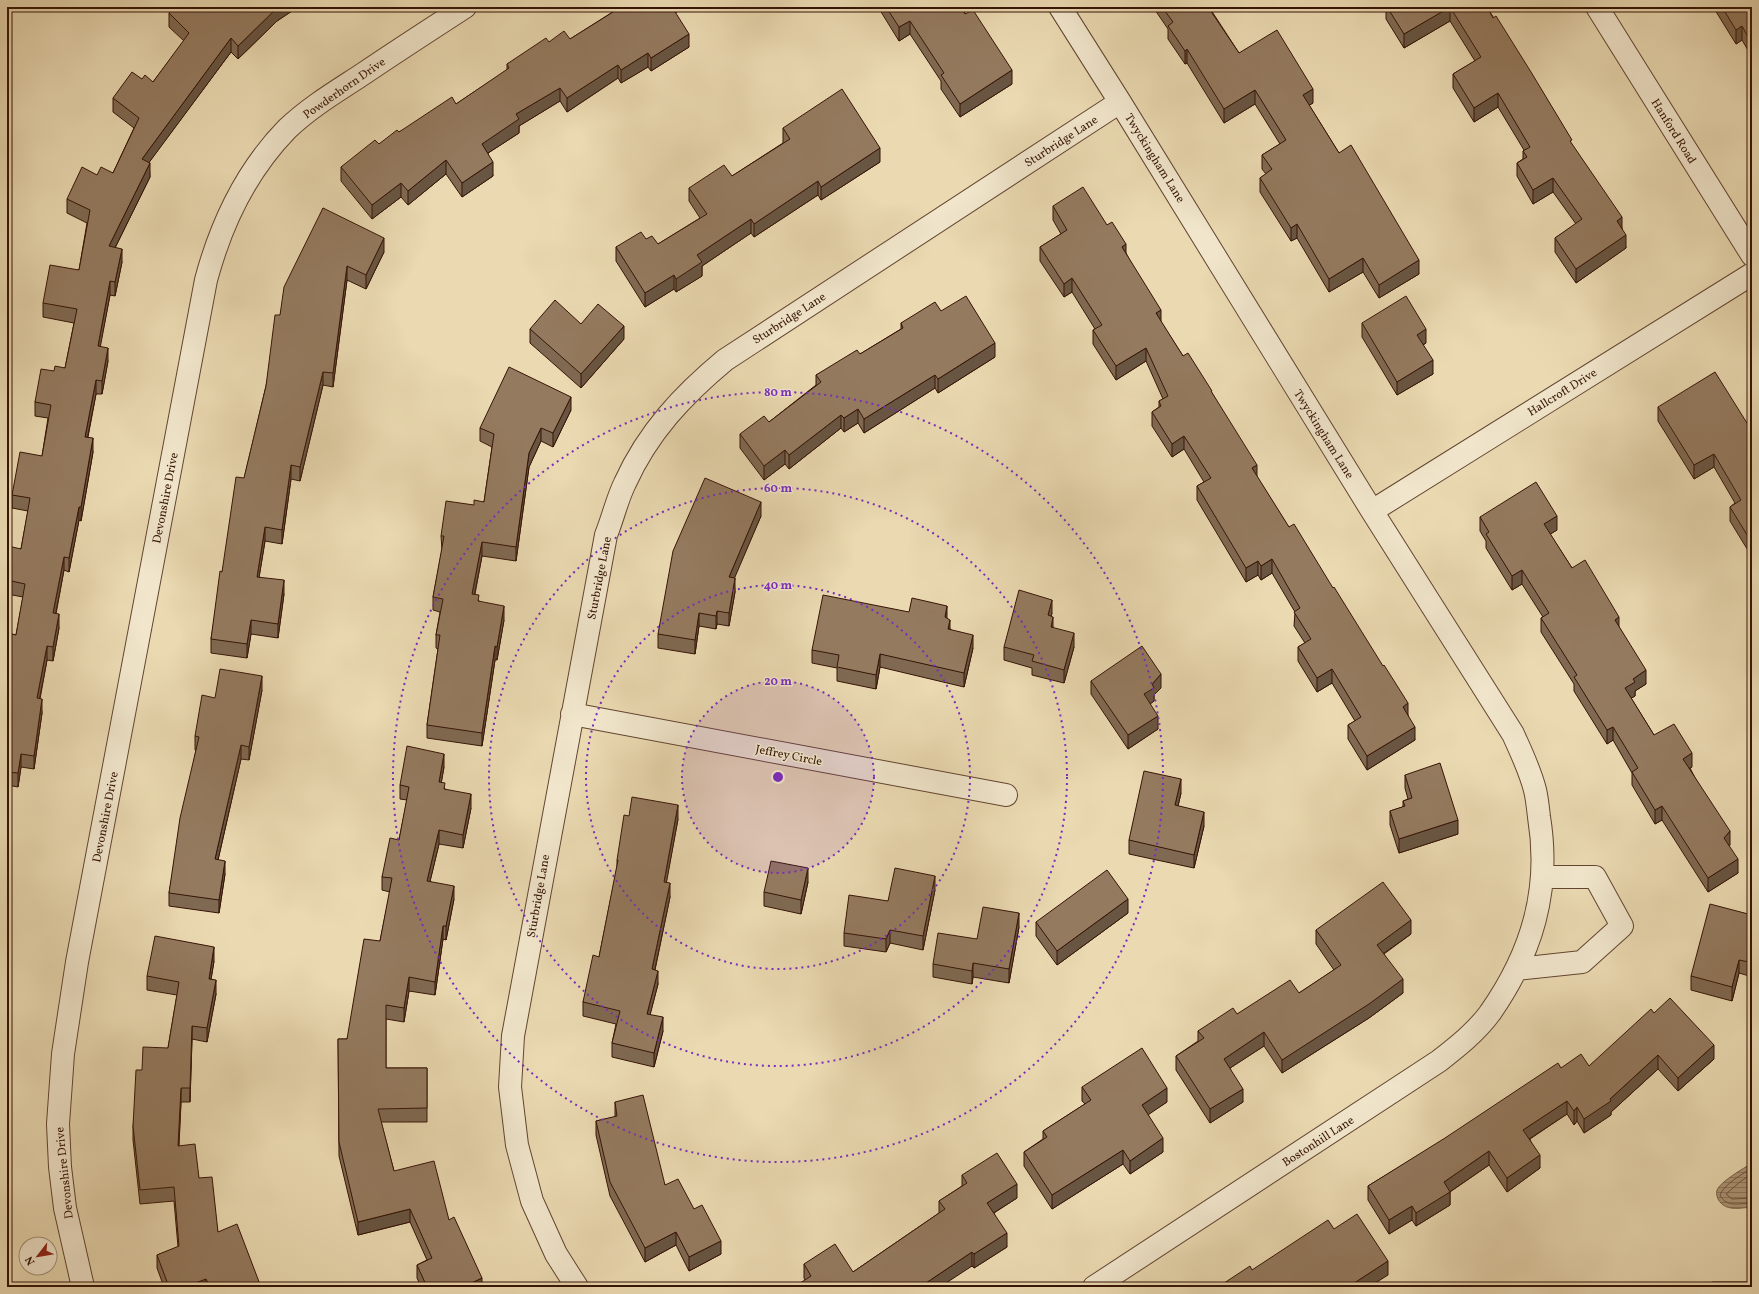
<svg xmlns="http://www.w3.org/2000/svg" width="1759" height="1294" font-family="Vollkorn,serif">
<style>
.water{fill:url(#water-rules);stroke:#7d624a}
.lines{fill:none;stroke-linecap:round;stroke-linejoin:round}
.shore{stroke:#72553e;stroke-width:1}
.minor-casing{stroke:#634531;stroke-width:24}
.minor{stroke:#f1e6cc;stroke-width:22}
.wall{fill:#7f6952;stroke:#361406}
.shaded-wall{fill:#685542;stroke:#361406}
.building{fill:#947a5f;stroke:#361406}
.ring{fill:none;stroke:#7b2cbf;stroke-width:2;stroke-dasharray:2 4}
.labels{text-anchor:middle;stroke-width:3;stroke-linejoin:round;paint-order:stroke}
.street-label{font-size:12px;fill:#361406;stroke:#f1e6cc}
.centre{fill:#7b2cbf;stroke:#f1e6cc;stroke-width:2}
.ring-label{font-size:12px;text-anchor:middle;font-weight:bold;fill:#7b2cbf;stroke:#f1e6cc;stroke-width:3;stroke-linejoin:round;paint-order:stroke}
</style>
<defs>
<pattern id="water-rules" width="6" height="5" patternUnits="userSpaceOnUse"><rect width="6" height="5" fill="#ad9677"/><path d="M0 2.5h6" fill="none" stroke="#8e7960"/></pattern>
</defs>
<rect width="100%" height="100%" fill="#ead9b1"/>
<filter id="stains"><feTurbulence type="fractalNoise" baseFrequency=".005" numOctaves="4"/><feColorMatrix values="0 0 0 0 .2 0 0 0 0 .09 0 0 0 0 .02 0 0 0 .5 -.17"/></filter>
<radialGradient id="worn" r=".72"><stop offset=".6" stop-color="#630" stop-opacity="0"/><stop offset="1" stop-color="#630" stop-opacity=".3"/></radialGradient>
<path class="water" d="M1752,1163V1207C1740,1208 1725,1212 1718,1199C1717,1196 1716,1194 1717,1190C1721,1181 1743,1169 1752,1163Z"/>
<g class="lines">
<path class="shore" d="M1752,1168C1744,1173 1723,1185 1720,1195C1726,1208 1740,1203 1752,1203
M1752,1174L1741,1181L1726,1194L1732,1199L1752,1198"/>
<g class="minor-casing">
<path id="minor" d="M1060,7L1120,102L1372,511L1513,734C1521,752 1530,770 1535,790C1537,798 1538,808 1539,817C1551,890 1532,953 1490,1013C1476,1032 1457,1047 1439,1061L1094,1287
M1597,7L1752,255
M1372,511L1752,274
M572,714L1006,795
M1517,969L1582,962L1622,926L1595,877H1543
M83,1287L65,1208L60,1167L58,1124L63,1054L77,962L206,280C221,224 246,171 287,129C310,107 337,91 363,74C397,51 431,29 465,7
M577,1287L556,1254L532,1201L517,1145L510,1087L513,1036L606,535C613,518 617,499 625,483C648,432 683,395 725,360L1120,102"/>
</g>
<use href="#minor" class="minor"/>
</g>
<path class="wall" d="M175,7H298L277,21L238,59L231,52L149,162L150,177L115,248L122,262L115,296L110,295L100,346L108,361L102,394H96L88,437L93,452L81,521L79,520L69,572L64,570L56,614L59,628L53,661L47,660L40,699L42,713L34,769L21,767L18,787L7,785V633L16,635L23,597L7,594V552L21,549L28,511L12,508V495L42,456L48,418L35,416V402L54,371L65,368L74,323L43,317V303L79,270L87,223L67,213V199L97,175L113,173L134,128L113,112V98L153,82L184,41L169,27V13Z
M618,7H684L675,13L689,47L651,71L648,67L621,83L618,78L567,112L560,101L519,126V133L488,153L493,176L462,197L446,174L408,205L401,197L372,219L341,181V167L399,132L456,104L507,70V64L549,42L570,39L619,8Z
M878,7H961L1012,84L960,117L941,89V81L910,34L899,41Z
M1153,7H1215L1211,10L1239,53L1313,103L1309,105L1339,153L1419,274L1379,298L1363,272L1329,292L1297,238L1291,241L1260,192V178L1266,174L1262,169V155L1280,144L1255,104L1224,123L1187,63L1185,64L1168,39V29Z
M1386,7H1487L1572,145L1622,228L1626,248L1576,283L1555,252V238L1576,224L1553,192L1533,204L1517,176V163L1523,159V151L1524,150L1498,107L1474,122L1453,88V74L1475,61L1450,21L1404,48L1386,19Z
M1715,7H1752V57L1742,40L1736,44L1715,10Z
M783,128L880,162L821,200L818,195L754,237L751,233L702,266V276L676,292L674,289L645,307L616,261V247L646,239L658,244L700,218L689,201V188L732,176L783,143Z
M1053,206L1107,225L1126,253L1161,322L1183,356L1212,393L1257,477L1408,715L1415,740L1367,770L1348,739V725L1355,721L1332,683L1317,692L1298,661V647L1305,643L1294,626L1295,612L1272,573L1261,580L1258,575L1246,582L1197,500V486L1204,482L1184,449L1172,457L1152,426V412L1159,407V401L1163,399L1146,361L1116,380L1093,344V330L1095,329L1072,292L1064,297L1040,261V247L1061,234L1053,220Z
M323,208L384,252L366,289L347,280L333,387L323,385L300,481L291,479L282,544L265,541L259,577L284,594L278,638L251,634L247,658L211,653V639L222,572L266,386L280,315Z
M941,311L995,357L938,393L935,388L864,433L858,423L844,432L841,428L789,469L785,464L764,480L740,448V434L769,422L816,385V375L860,354L901,329V323Z
M1362,323L1426,343L1423,345L1433,374L1397,395L1362,337Z
M581,324L624,339L581,388L530,343V329Z
M1658,407L1752,431V557L1730,521V507L1735,503L1714,467L1694,479L1658,421Z
M571,410L553,447L541,441L529,467L516,561L482,556L475,594L479,601L504,620L497,660H495L482,746L427,738V725L438,649L436,648V635L440,612L433,610V597L442,550L441,536L474,505L484,502L492,447L480,441V428Z
M761,516L734,578L735,592L729,626L717,624L716,629L699,626L695,654L658,648V634Z
M1480,517L1557,530L1550,534L1572,568L1619,627L1646,684L1635,691V696L1631,698L1654,735L1692,767L1690,768L1730,845L1729,846L1738,873L1708,892L1662,820L1655,824L1632,785V773L1613,740L1607,744L1574,691V684L1541,632V618L1543,617L1522,584L1512,590L1486,548V541L1480,531Z
M1052,613L1051,616L1053,628L1074,647L1064,683L1032,675V668L1004,660V647Z
M947,618L950,629L973,648L964,687L880,667L876,689L837,681V668L812,663V650Z
M1091,681L1161,688L1154,695V701L1150,704L1158,729L1128,749L1091,694Z
M262,690L249,760L241,759L218,860L225,874L219,913L169,906V893L196,750H195V736Z
M444,767L441,783L445,789L471,808L463,848L439,844L430,881L454,899L446,940L443,939L435,995L409,991L404,1022L386,1019V1068H427V1122H381L394,1171L449,1220L482,1287H421L417,1278V1265L427,1260L410,1222L358,1235L339,1156L338,1039H347L380,941L390,892L382,890V877L399,840L407,800L400,799V785Z
M1405,775L1458,834L1399,853L1390,825V811L1403,807V801L1408,799L1405,788Z
M1181,793L1178,806L1204,826L1194,868L1129,854V840Z
M678,819L666,883L670,897L655,970L658,984L650,1014L663,1031L654,1067L612,1057V1043L616,1024L583,1016V1002L599,957L617,867V860Z
M808,882L801,914L764,906V892Z
M935,890L923,950L890,943L886,952L844,946V933L888,901Z
M1128,913L1057,965L1036,936V922Z
M1752,915V967L1749,976L1739,973L1732,1001L1691,990V976Z
M1019,927L1009,983L973,977L972,984L933,977V964L977,939Z
M1316,930L1411,934L1384,954L1403,993L1369,1018L1282,1073L1264,1046L1230,1068L1243,1102L1210,1123L1176,1070V1056L1198,1041V1031L1237,1014L1299,993L1334,970L1316,944Z
M214,961L211,979L216,994L207,1042L192,1039L190,1102H181L179,1146L199,1178L218,1232L261,1287H164L157,1268V1255L178,1247L174,1201L140,1204L133,1140V1126L142,1070L168,1048L177,995L147,990V976Z
M1654,1013L1714,1059L1678,1091L1658,1069L1611,1112V1115L1584,1133L1577,1121L1574,1125L1567,1114L1530,1139L1540,1168L1507,1192L1489,1165L1450,1192V1205L1416,1226L1412,1220L1389,1234L1368,1200V1186L1561,1068L1589,1066Z
M1082,1087L1167,1102L1148,1114L1163,1152L1130,1174L1123,1164L1052,1209L1024,1166V1152L1043,1139V1131L1085,1104L1082,1101Z
M615,1102L665,1185L694,1209L721,1254L689,1271L676,1245L645,1262L610,1196L596,1135V1121L615,1117Z
M962,1175L1017,1198L994,1213L1007,1247L974,1268L972,1266L805,1280L804,1278V1264L853,1272L939,1213V1201L962,1186Z"/>
<path class="shaded-wall" d="M278,7H298L277,21L238,59V46Z
M669,7H684L669,17Z
M1204,7H1215L1204,15Z
M1450,7V21L1404,48V34Z
M910,21V34L899,41V27Z
M1742,26V40L1736,44V30Z
M689,34V47L651,71V58Z
M231,38V52L142,172V159Z
M1187,49V63L1185,64V51Z
M648,53V67L621,83V70Z
M618,65V78L567,112V98Z
M1012,70V84L960,117V104Z
M560,88V101L519,126V133L482,157V144L516,114Z
M1313,89V103L1303,109V95Z
M1255,90V104L1224,123V109Z
M1498,93V107L1474,122V108Z
M880,148V162L821,200V187Z
M446,160V174L408,205V191Z
M493,162V176L462,197V183Z
M150,163V177L109,260V246Z
M1553,178V192L1533,204V190Z
M818,181V195L754,237V224Z
M401,183V197L372,219V205Z
M1622,217V230L1617,221Z
M751,219V233L702,266V276L676,292V279L697,255Z
M1297,224V238L1291,241V228Z
M1626,235V248L1576,283V269Z
M384,238V252L366,289V275Z
M1126,244V258L1122,247Z
M122,249V262L115,296V282Z
M1363,258V272L1329,292V279Z
M1419,260V274L1379,298V285Z
M347,266V280L333,387V373Z
M674,275V289L645,307V293Z
M1072,278V292L1064,297V284Z
M110,281V295L98,359V346Z
M1161,310V324L1156,313Z
M624,326V339L581,388V374Z
M1426,329V343L1417,348V335Z
M995,343V357L938,393V379Z
M108,348V361L102,394V381Z
M1146,348V361L1116,380V366Z
M1433,360V374L1397,395V382Z
M323,372V385L300,481V467Z
M935,375V388L864,433V419Z
M96,380V394L85,450V437Z
M571,397V410L553,447V433Z
M858,409V423L844,432V418Z
M841,415V428L789,469V455Z
M541,428V441L529,467L516,561V547L529,453Z
M1184,436V449L1172,457V444Z
M93,438V452L81,521V507Z
M785,450V464L764,480V466Z
M1714,454V467L1694,479V465Z
M291,465V479L282,544V530Z
M1257,465V478L1252,468Z
M761,502V516L729,591V577Z
M79,507V520L69,572V558Z
M1557,516V530L1544,538V524Z
M265,527V541L257,590V577Z
M482,542V556L472,607V594Z
M64,557V570L53,627V613Z
M1272,559V573L1261,580V566Z
M1258,561V575L1246,582V568Z
M1522,570V584L1512,590V576Z
M735,578V592L729,626V613Z
M284,580V594L278,638V624Z
M1052,600V613L1048,629V615Z
M504,606V620L497,660V647Z
M947,606V620L945,617Z
M717,611V624L716,629V616Z
M699,613V626L695,654V640Z
M59,614V628L53,661V647Z
M1053,617V631L1051,627Z
M1619,617V630L1615,620Z
M251,620V634L247,658V644Z
M950,620V634L948,629Z
M1074,633V647L1064,683V670Z
M973,635V648L964,687V673Z
M47,646V660L37,712V698Z
M495,646V660L482,746V733Z
M880,654V667L876,689V675Z
M1332,669V683L1317,692V678Z
M1646,670V684L1635,691V696L1625,702V688L1633,679Z
M1161,674V688L1154,695V701L1144,708V694Z
M262,676V690L249,760V747Z
M42,699V713L34,769V756Z
M1408,703V717L1403,707Z
M1158,716V729L1128,749V735Z
M1415,727V740L1367,770V756Z
M1613,727V740L1607,744V730Z
M241,745V759L215,873V859Z
M1692,753V767L1683,772V759Z
M21,754V767L18,787V773Z
M444,754V767L439,796V782Z
M1181,779V793L1175,819V805Z
M471,794V808L463,848V835Z
M678,805V819L664,896V882Z
M1662,806V820L1655,824V810Z
M1204,812V826L1194,868V855Z
M1458,820V834L1399,853V839Z
M10,827V841L7,855V842Z
M439,830V844L427,894V881Z
M1730,831V845L1724,852V838Z
M1738,859V873L1708,892V878Z
M225,861V874L219,913V900Z
M808,868V882L801,914V900Z
M935,876V890L923,950V936Z
M670,883V897L652,983V969Z
M454,886V899L446,940V926Z
M1128,899V913L1057,965V951Z
M1019,913V927L1009,983V969Z
M1411,920V934L1377,958V945Z
M443,926V939L435,995V982Z
M890,930V943L886,952V939Z
M214,947V961L209,992V979Z
M1752,953V967L1749,976V962Z
M1739,960V973L1732,1001V987Z
M973,963V977L972,984V971Z
M658,971V984L647,1027V1014Z
M409,977V991L404,1022V1008Z
M1403,979V993L1369,1018L1282,1073V1060Z
M216,980V994L207,1042V1028Z
M663,1017V1031L654,1067V1053Z
M192,1026V1039L190,1102V1088Z
M1264,1032V1046L1224,1072V1059Z
M1714,1045V1059L1678,1091V1078Z
M1658,1055V1069L1611,1112V1115L1584,1133V1119L1610,1099Z
M181,1088V1102L178,1160V1146Z
M1167,1088V1102L1142,1119V1105Z
M1243,1089V1102L1210,1123V1109Z
M1567,1101V1114L1523,1143V1130Z
M1577,1107V1121L1574,1125V1111Z
M1163,1138V1152L1130,1174V1161Z
M1123,1150V1164L1052,1209V1195Z
M1489,1151V1165L1448,1193L1450,1192V1205L1416,1226V1213L1444,1182Z
M1540,1155V1168L1507,1192V1178Z
M1017,1184V1198L987,1217V1203Z
M1412,1206V1220L1389,1234V1220Z
M410,1209V1222L358,1235V1222Z
M676,1232V1245L645,1262V1248Z
M1007,1233V1247L974,1268V1254Z
M721,1241V1254L689,1271V1257Z
M972,1252V1266L940,1287H920Z
M1388,1261V1275L1369,1287H1348Z
M482,1278V1287H463Z
M206,1279V1287H185Z"/>
<path class="building" d="M175,7H278L238,46L231,38L142,159L150,163L109,246L122,249L115,282L110,281L98,346L108,348L102,381L96,380L85,437L93,438L81,507H79L69,558L64,557L53,613L59,614L53,647L47,646L37,698L42,699L34,756L21,754L18,773L7,772V633L16,635L25,584L7,580V552L8,546L21,549L30,498L12,495L20,452L42,456L51,405L35,402L41,369L54,371L55,366L65,368L77,309L43,303L50,265L79,270L90,210L67,199L82,167L97,175L101,167L113,173L139,118L113,98L132,72L142,79L145,75L153,82L189,33L169,13Z
M621,7H672L689,34L651,58L648,53L621,70L618,65L567,98L560,88L516,114L519,119L482,144L493,162L462,183L446,160L408,191L401,183L372,205L341,167L375,140L379,144L397,130L399,132L452,97L456,104L509,68L507,64L546,38L549,42L564,31L570,39Z
M886,7H961L965,14L973,10L1012,70L960,104L941,75L944,73L910,21L899,27Z
M1162,7H1208L1239,53L1277,30L1313,89L1303,95L1339,153L1351,145L1419,260L1379,285L1363,258L1329,279L1297,224L1291,228L1260,178L1272,169L1262,155L1286,140L1255,90L1224,109L1187,49L1185,51L1168,26L1173,22Z
M1387,7H1487L1493,18L1496,16L1531,72L1572,140L1570,141L1622,217L1617,221L1626,235L1576,269L1555,238L1582,219L1553,178L1533,190L1517,163L1527,157L1523,151L1530,147L1498,93L1474,108L1453,74L1481,57L1450,7L1404,34Z
M1722,7H1752V44L1742,26L1736,30Z
M842,89L880,148L821,187L818,181L754,224L751,219L697,255L702,262L676,279L674,275L645,293L616,247L641,232L646,239L652,236L658,244L707,214L689,188L724,165L732,176L790,139L783,128Z
M1083,187L1107,225L1112,222L1126,244L1122,247L1161,310L1156,313L1183,356L1188,353L1212,391H1211L1257,465L1252,468L1289,527L1294,524L1333,588L1334,587L1383,666L1384,665L1408,703L1403,707L1415,727L1367,756L1348,725L1361,717L1332,669L1317,678L1298,647L1311,639L1294,612L1300,608L1272,559L1261,566L1258,561L1246,568L1197,486L1211,478L1184,436L1172,444L1152,412L1161,406L1159,401L1168,396L1146,348L1116,366L1093,330L1102,325L1072,278L1064,284L1040,247L1067,230L1053,206Z
M323,208L384,238L366,275L347,266L333,373L323,372L300,467L291,465L282,530L265,527L257,577L284,580L278,624L251,620L247,644L211,639L220,571L222,572L236,477L244,478L266,386L275,315H280L284,287Z
M966,296L995,343L938,379L935,375L864,419L858,409L844,418L841,415L789,455L785,450L764,466L740,434L764,416L769,422L821,382L816,375L857,350L860,354L903,328L901,323L935,302L941,311Z
M1406,296L1426,329L1417,335L1433,360L1397,382L1362,323Z
M555,300L581,324L598,304L624,326L581,374L530,329Z
M509,367L571,397L553,433L541,428L529,453L516,547L482,542L472,594L479,595L478,601L504,606L497,647L495,646L482,733L427,725L440,635H436L443,599L433,597L444,536H441L446,501L474,505V500L484,502L494,434L480,428Z
M1715,372L1752,431V543L1730,507L1741,500L1714,454L1694,465L1658,407Z
M705,478L761,502L729,577L735,578L729,613L717,611L716,616L699,613L695,640L658,634L673,551Z
M1536,482L1557,516L1544,524L1572,568L1585,560L1619,617L1615,620L1646,670L1633,679L1635,682L1625,688L1654,735L1674,724L1692,753L1683,759L1730,831L1724,838L1738,859L1708,878L1662,806L1655,810L1632,772L1638,768L1613,727L1607,730L1574,677L1577,675L1541,618L1549,613L1522,570L1512,576L1486,534L1489,532L1480,517Z
M1019,590L1052,600L1048,615L1053,617L1051,627L1074,633L1064,670L1032,661L1034,655L1004,647Z
M823,595L909,612L912,598L947,606L945,617L950,620L948,629L973,635L964,673L880,654L876,675L837,667L839,655L812,650Z
M1142,646L1161,674L1152,684L1154,688L1144,694L1158,716L1128,735L1091,681Z
M220,669L262,676L249,747L241,745L215,859L225,861L219,900L169,893L180,818L199,737L195,736L202,695L215,698Z
M407,746L444,754L439,782L445,783L444,789L471,794L463,835L439,830L427,881L454,886L446,926H443L435,982L409,977L404,1008L386,1005V1068H427V1108L378,1109L394,1171L434,1161L449,1220L454,1217L482,1278L463,1287H427L417,1265L432,1258L410,1209L358,1222L339,1142L338,1039H347L364,939L380,941L392,878L382,877L390,838L399,840L409,787L400,785Z
M1440,763L1458,820L1399,839L1390,811L1405,806L1403,801L1412,798L1405,775Z
M1144,771L1181,779L1175,805L1204,812L1194,855L1129,840Z
M632,797L678,805L664,882L670,883L652,969L658,971L647,1014L663,1017L654,1053L612,1043L620,1011L583,1002L593,955L599,957L618,860H617L624,815L629,816Z
M7,827H10L7,842Z
M771,861L808,868L801,900L764,892Z
M895,868L935,876L923,936L890,930L886,939L844,933L849,895L888,901Z
M1107,870L1128,899L1057,951L1036,922Z
M1383,882L1411,920L1377,945L1403,979L1369,1004L1282,1060L1264,1032L1224,1059L1243,1089L1210,1109L1176,1056L1204,1038L1198,1031L1233,1008L1237,1014L1290,980L1299,993L1341,965L1316,930Z
M1710,904L1752,915V954L1749,962L1739,960L1732,987L1691,976Z
M983,907L1019,913L1009,969L973,963L972,971L933,964L938,933L977,939Z
M155,936L214,947L209,979L216,980L207,1028L192,1026L190,1088H181L178,1146L195,1144L199,1178L212,1177L218,1232L237,1224L261,1287H210L206,1279L185,1287H169L157,1255L179,1246L174,1187L140,1190L133,1126L136,1070H142L143,1047L168,1048L179,982L147,976Z
M1670,998L1714,1045L1678,1078L1658,1055L1610,1099L1611,1101L1584,1119L1577,1107L1574,1111L1567,1101L1523,1130L1540,1155L1507,1178L1489,1151L1444,1182L1450,1192L1416,1213L1412,1206L1389,1220L1368,1186L1445,1138L1558,1063L1561,1068L1581,1054L1589,1066L1651,1009L1654,1013Z
M1142,1048L1167,1088L1142,1105L1163,1138L1130,1161L1123,1150L1052,1195L1024,1152L1047,1137L1043,1131L1091,1100L1082,1087Z
M643,1095L665,1185L678,1179L694,1209L702,1205L721,1241L689,1257L676,1232L645,1248L610,1182L596,1121L617,1116L615,1102Z
M997,1153L1017,1184L987,1203L1007,1233L974,1254L972,1252L920,1287H794L811,1276L804,1264L835,1244L853,1272L945,1209L939,1201L967,1183L962,1175Z
M1357,1214L1388,1261L1348,1287H1218L1250,1266L1252,1270L1328,1220L1334,1229Z
M1713,1282H1752V1287H1695Z"/>
<circle cx="778" cy="777" r="96" fill="#7b2cbf" fill-opacity=".12"/>
<g class="ring">
<circle cx="778" cy="777" r="96"/>
<circle cx="778" cy="777" r="192"/>
<circle cx="778" cy="777" r="289"/>
<circle cx="778" cy="777" r="385"/>
</g>
<g class="labels">
<g class="street-label">
<text transform="translate(344 88) rotate(-35)" y="4">Powderhorn Drive</text>
<text transform="translate(1674 131) rotate(58)" y="4">Hanford Road</text>
<text transform="translate(1061 141) rotate(-33)" y="4">Sturbridge Lane</text>
<text transform="translate(1155 158) rotate(58)" y="4">Twyckingham Lane</text>
<text transform="translate(789 318) rotate(-33)" y="4">Sturbridge Lane</text>
<text transform="translate(1562 392) rotate(-32)" y="4">Hallcroft Drive</text>
<text transform="translate(1324 434) rotate(58)" y="4">Twyckingham Lane</text>
<text transform="translate(165 498) rotate(-79)" y="4">Devonshire Drive</text>
<text transform="translate(599 578) rotate(-79)" y="4">Sturbridge Lane</text>
<text transform="translate(789 755) rotate(11)" y="4">Jeffrey Circle</text>
<text transform="translate(105 817) rotate(-79)" y="4">Devonshire Drive</text>
<text transform="translate(538 896) rotate(-80)" y="4">Sturbridge Lane</text>
<text transform="translate(1318 1141) rotate(-33)" y="4">Bostonhill Lane</text>
<text transform="translate(64 1173) rotate(-96)" y="4">Devonshire Drive</text>
</g>
</g>
<circle cx="778" cy="777" r="6" class="centre"/>
<g class="ring-label">
<text x="778" y="396">80 m</text>
<text x="778" y="492">60 m</text>
<text x="778" y="589">40 m</text>
<text x="778" y="685">20 m</text>
</g>
<rect width="1759" height="1294" fill="none" stroke="#ead9b1" stroke-width="24"/>
<rect x="8" y="8" width="1743" height="1278" fill="none" stroke="#361406" stroke-width="2"/>
<rect x="12" y="12" width="1735" height="1270" fill="none" stroke="#361406"/>
<g transform="translate(38 1256) rotate(239)"><circle r="19" fill="#f1e6cc" stroke="#a6927d"/>
<path d="M0-3L7 15L0 10L-7 15Z" fill="#8f2418"/>
<text y="-6" font-size="11" font-weight="bold" text-anchor="middle" fill="#361406">N</text>
</g>
<rect width="100%" height="100%" filter="url(#stains)"/>
<rect width="100%" height="100%" fill="url(#worn)"/>
</svg>
